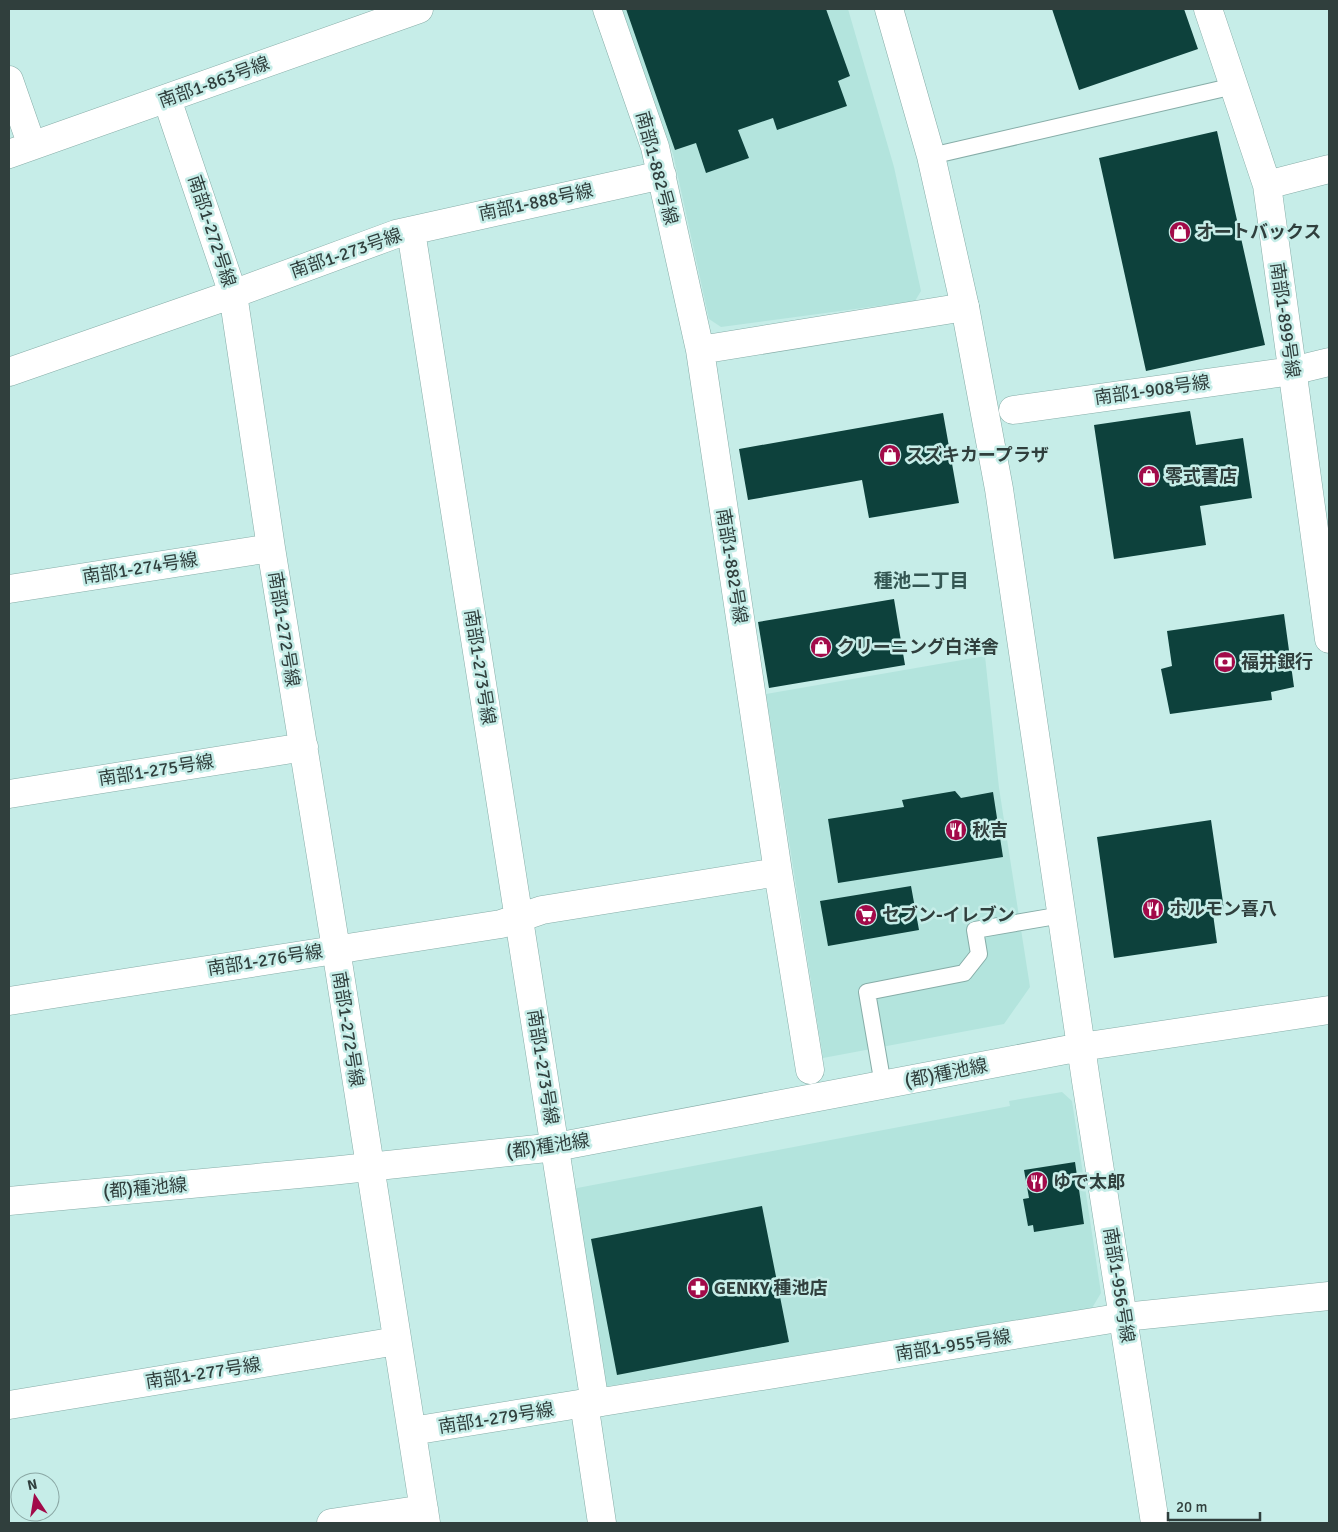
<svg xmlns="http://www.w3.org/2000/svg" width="1338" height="1532" font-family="Signika,'Noto Sans JP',sans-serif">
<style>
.built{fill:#b3e4dd}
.building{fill:#0d413c}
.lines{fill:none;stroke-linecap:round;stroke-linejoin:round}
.lane-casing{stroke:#87ada8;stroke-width:18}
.street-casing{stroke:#87ada8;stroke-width:29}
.secondary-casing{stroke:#87ada8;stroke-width:29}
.lane{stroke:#fff;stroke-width:16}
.street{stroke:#fff;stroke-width:28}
.secondary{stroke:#fff;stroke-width:28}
.labels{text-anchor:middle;stroke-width:5;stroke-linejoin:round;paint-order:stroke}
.street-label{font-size:18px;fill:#303f3d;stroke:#c6ede8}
.poi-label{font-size:18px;font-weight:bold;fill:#303f3d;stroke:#c6ede8;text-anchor:start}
.neighbourhood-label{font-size:19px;font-weight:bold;fill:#335652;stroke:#c6ede8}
</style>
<rect width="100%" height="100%" fill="#c6ede8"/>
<path class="built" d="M622,9H848L894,167L921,291L915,301L721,327L709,319L673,154Z
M985,656L999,788L1030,987L1004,1024L823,1058L766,694Z
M1062,1092L1072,1101L1101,1293L1092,1308L602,1387L572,1189L1010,1106L1009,1101Z"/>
<path class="building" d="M626,9H826L850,76L838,81L847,106L777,130L773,118L738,130L749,158L706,173L696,143L675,150Z
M1052,9H1184L1198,49L1079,90Z
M1217,131L1265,345L1146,371L1099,158Z
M1190,411L1196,445L1243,438L1252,498L1200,506L1206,545L1114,559L1094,425Z
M943,413L959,503L869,518L862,480L748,500L739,449Z
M894,599L905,665L769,688L758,622Z
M1284,614L1294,687L1271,692L1272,700L1170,714L1161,669L1172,666L1167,631Z
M955,791L961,798L993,792L1003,857L838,883L828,819L904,807L902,800Z
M1211,820L1224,909L1213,914L1217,943L1114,958L1097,837Z
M911,886L919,930L828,946L820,901Z
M1075,1162L1084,1224L1034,1232L1033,1225L1028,1226L1023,1199L1029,1198L1024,1170Z
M762,1206L789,1342L617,1375L591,1239Z"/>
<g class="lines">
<g class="lane-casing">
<path id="lane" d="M931,156L1234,86
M883,1085L867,992L964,973L979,954L975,930L1062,915"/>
</g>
<g class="street-casing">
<path id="street" d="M1208,9L1267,185L1329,639
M9,80L32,146
M167,99L233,294L271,548L336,949L426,1523
M9,154L419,9
M1267,185L1329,169
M411,231L593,1391L586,1416L602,1523
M700,350L965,307
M9,372L233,294L396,234L662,175
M1013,410L1292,371L1329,362
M9,589L271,548
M9,794L304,747
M778,872L810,1070
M9,1001L501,924L542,910L778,872L700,350L655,147L607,9
M9,1405L397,1341
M412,1431L579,1404L602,1402L1124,1317L1329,1296
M331,1523L424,1509"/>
</g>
<g class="secondary-casing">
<path id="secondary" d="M889,9L931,156L965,307L999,489L1086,1081L1155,1523
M9,1201L331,1171L556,1147L1081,1047L1329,1010"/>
</g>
<use href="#lane" class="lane"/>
<use href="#street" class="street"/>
<use href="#secondary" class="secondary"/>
</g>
<defs>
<g id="shop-disc" transform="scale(1.125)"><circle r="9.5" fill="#a20a49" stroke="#c6ede8"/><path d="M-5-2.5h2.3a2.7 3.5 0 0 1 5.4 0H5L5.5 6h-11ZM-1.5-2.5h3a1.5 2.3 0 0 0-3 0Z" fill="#fff"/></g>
<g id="bank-disc" transform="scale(1.125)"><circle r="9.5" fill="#a20a49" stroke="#c6ede8"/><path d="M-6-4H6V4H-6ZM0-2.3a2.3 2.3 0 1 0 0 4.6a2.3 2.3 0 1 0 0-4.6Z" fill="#fff"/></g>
<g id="restaurant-disc" transform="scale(1.125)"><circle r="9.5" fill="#a20a49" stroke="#c6ede8"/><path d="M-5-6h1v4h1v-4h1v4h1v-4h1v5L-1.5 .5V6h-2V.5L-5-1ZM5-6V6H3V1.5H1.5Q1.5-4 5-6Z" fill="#fff"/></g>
<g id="supermarket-disc" transform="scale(1.125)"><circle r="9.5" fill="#a20a49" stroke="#c6ede8"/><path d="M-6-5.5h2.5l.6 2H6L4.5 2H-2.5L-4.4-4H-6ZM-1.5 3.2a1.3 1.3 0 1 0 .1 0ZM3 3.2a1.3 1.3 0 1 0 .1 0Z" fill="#fff"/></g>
<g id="pharmacy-disc" transform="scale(1.125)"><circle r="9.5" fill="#a20a49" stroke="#c6ede8"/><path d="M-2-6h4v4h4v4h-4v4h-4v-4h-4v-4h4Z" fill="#fff"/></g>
</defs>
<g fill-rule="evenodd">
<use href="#shop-disc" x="1180" y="232"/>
<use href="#shop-disc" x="890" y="455"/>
<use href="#shop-disc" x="1149" y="476"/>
<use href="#shop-disc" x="821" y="647"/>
<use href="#bank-disc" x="1225" y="662"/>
<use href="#restaurant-disc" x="956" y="830"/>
<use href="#restaurant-disc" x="1153" y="909"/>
<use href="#supermarket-disc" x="866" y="915"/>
<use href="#restaurant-disc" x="1037" y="1182"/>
<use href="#pharmacy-disc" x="698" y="1288"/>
</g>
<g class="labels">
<g class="street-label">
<text transform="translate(214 82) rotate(-20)" y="6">南部1-863号線</text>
<text transform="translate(657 168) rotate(75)" y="6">南部1-882号線</text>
<text transform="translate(536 202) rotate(-12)" y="6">南部1-888号線</text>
<text transform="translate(212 231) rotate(72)" y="6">南部1-272号線</text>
<text transform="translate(346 253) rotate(-19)" y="6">南部1-273号線</text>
<text transform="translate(1285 320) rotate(82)" y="6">南部1-899号線</text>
<text transform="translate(1152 390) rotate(-8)" y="6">南部1-908号線</text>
<text transform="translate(732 566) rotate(81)" y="6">南部1-882号線</text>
<text transform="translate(140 568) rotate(-9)" y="6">南部1-274号線</text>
<text transform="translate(284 629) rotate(81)" y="6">南部1-272号線</text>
<text transform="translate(480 667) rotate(81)" y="6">南部1-273号線</text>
<text transform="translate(156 770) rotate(-9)" y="6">南部1-275号線</text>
<text transform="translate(265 960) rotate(-9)" y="6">南部1-276号線</text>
<text transform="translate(348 1029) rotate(81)" y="6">南部1-272号線</text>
<text transform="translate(543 1067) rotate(81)" y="6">南部1-273号線</text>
<text transform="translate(946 1073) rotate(-11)" y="6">(都)種池線</text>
<text transform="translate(548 1146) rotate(-8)" y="6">(都)種池線</text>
<text transform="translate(145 1188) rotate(-5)" y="6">(都)種池線</text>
<text transform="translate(1119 1285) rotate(81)" y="6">南部1-956号線</text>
<text transform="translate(953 1345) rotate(-9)" y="6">南部1-955号線</text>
<text transform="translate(203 1373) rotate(-9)" y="6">南部1-277号線</text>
<text transform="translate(496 1418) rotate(-9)" y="6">南部1-279号線</text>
</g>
<g class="poi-label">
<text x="1196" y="238">オートバックス</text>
<text x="906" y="461">スズキカープラザ</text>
<text x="1165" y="482">零式書店</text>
<text x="837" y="653">クリーニング白洋舎</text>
<text x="1241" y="668">福井銀行</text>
<text x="972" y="836">秋吉</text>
<text x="1169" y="915">ホルモン喜八</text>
<text x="882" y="921">セブン-イレブン</text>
<text x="1053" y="1188">ゆで太郎</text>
<text x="714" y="1294">GENKY 種池店</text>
</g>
<g class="neighbourhood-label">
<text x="921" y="587">種池二丁目</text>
</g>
</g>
<rect width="1338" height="1532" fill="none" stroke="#303f3d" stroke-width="20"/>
<g transform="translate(35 1497) rotate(348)"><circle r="24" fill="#c6ede8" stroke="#8aa7a4"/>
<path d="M0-4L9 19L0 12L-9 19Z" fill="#a20a49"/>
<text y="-8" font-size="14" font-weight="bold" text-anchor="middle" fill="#303f3d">N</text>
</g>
<path d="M1168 1512v8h92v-8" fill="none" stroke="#303f3d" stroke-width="2.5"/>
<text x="1176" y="1512" font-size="15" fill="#303f3d" stroke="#c6ede8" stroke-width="4" paint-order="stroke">20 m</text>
</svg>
